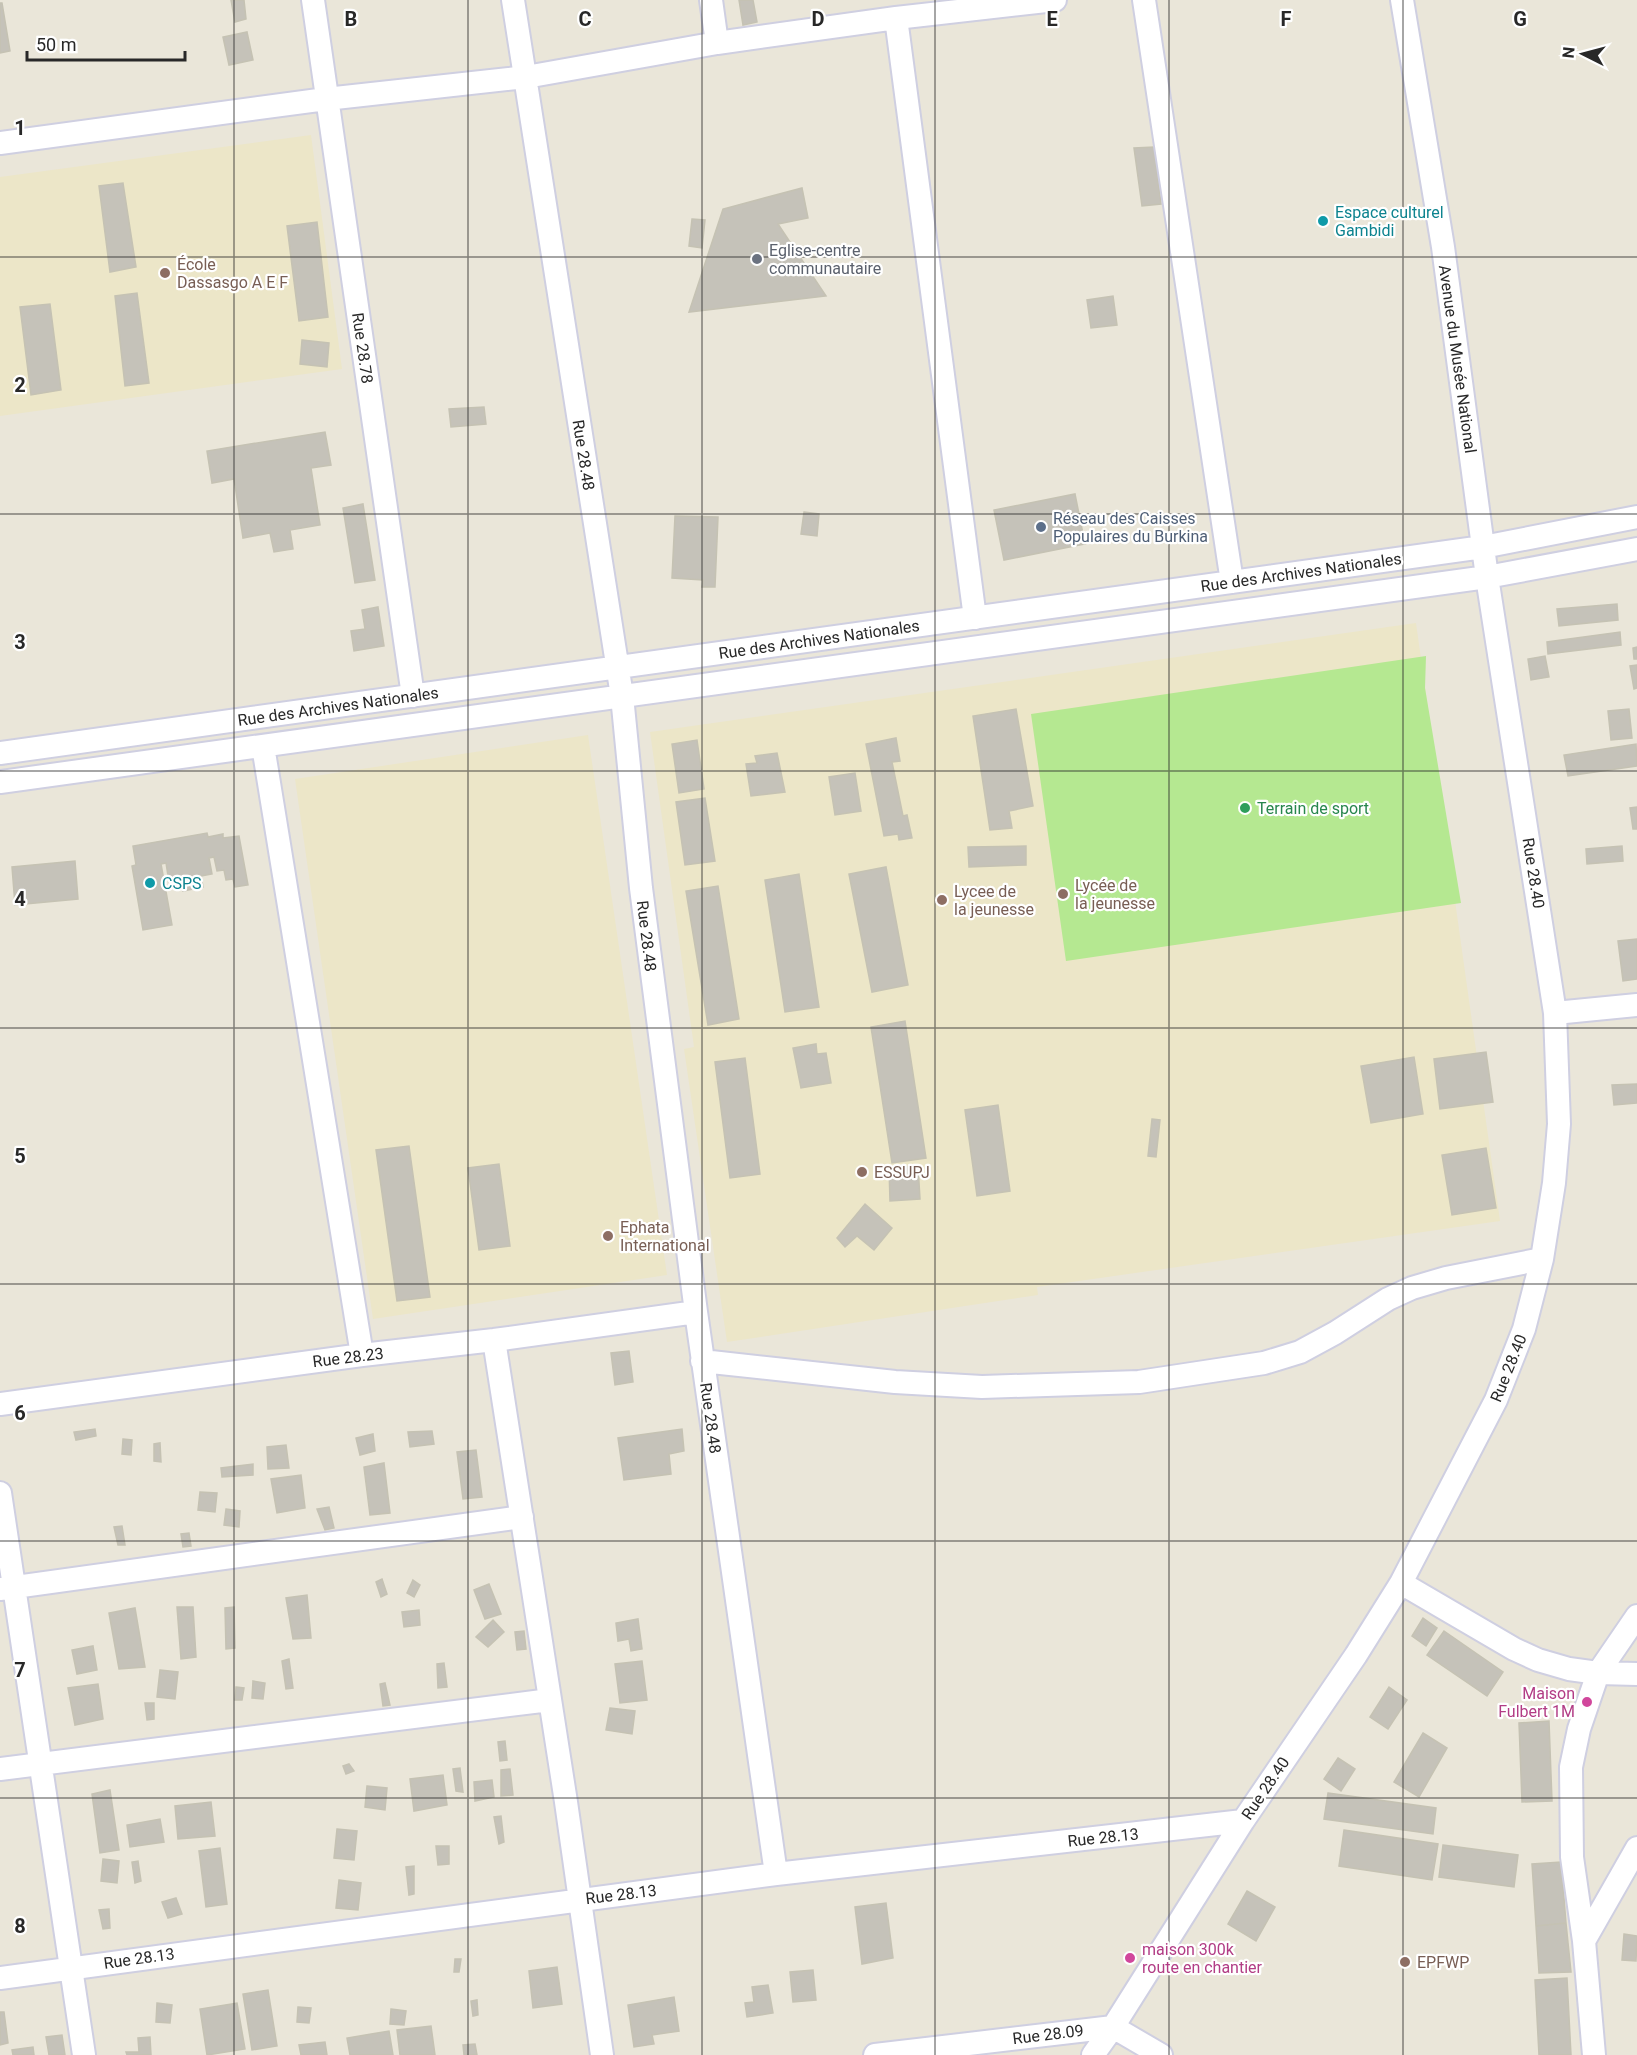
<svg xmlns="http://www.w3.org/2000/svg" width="1637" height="2055" font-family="Roboto,sans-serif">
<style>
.education{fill:#ece6c8}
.pitch{fill:#b5e891}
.building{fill:#c5c2b9;stroke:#c5c2b3;stroke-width:1.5}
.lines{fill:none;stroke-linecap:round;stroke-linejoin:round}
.minor-casing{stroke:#cfcfe1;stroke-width:26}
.minor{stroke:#fff;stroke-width:22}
.grid{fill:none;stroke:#282828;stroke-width:1.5;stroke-opacity:0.55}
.culture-dot{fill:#0f9aa8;stroke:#fff;stroke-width:2}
.worship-dot{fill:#6b7280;stroke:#fff;stroke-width:2}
.education-dot{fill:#8d6e63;stroke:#fff;stroke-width:2}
.service-dot{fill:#5c6f8a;stroke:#fff;stroke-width:2}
.leisure-dot{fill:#2e9e5b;stroke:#fff;stroke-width:2}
.hotel-dot{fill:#d1479c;stroke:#fff;stroke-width:2}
.labels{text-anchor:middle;stroke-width:4.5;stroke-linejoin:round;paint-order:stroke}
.culture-label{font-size:16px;fill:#0d838f;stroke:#fff;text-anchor:start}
.worship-label{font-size:16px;fill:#5b616d;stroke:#fff;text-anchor:start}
.education-label{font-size:16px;fill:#785e54;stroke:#fff;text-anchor:start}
.street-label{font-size:16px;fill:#282828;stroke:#fff}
.service-label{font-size:16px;fill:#4e5e75;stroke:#fff;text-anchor:start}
.leisure-label{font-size:16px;fill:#27864d;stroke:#fff;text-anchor:start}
.hotel-label{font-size:16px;fill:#b23c85;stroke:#fff;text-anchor:end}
.grid-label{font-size:20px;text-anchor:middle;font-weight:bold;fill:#282828;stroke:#fff;stroke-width:4.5;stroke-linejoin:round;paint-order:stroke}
</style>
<rect width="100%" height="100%" fill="#eae6d9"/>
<path class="education" d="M311,135L342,369L0,416V177Z
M1416,623L1500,1221L1037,1287L1038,1295L727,1342L684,1049L694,1047L650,732Z
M588,735L667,1275L373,1319L295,779Z"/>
<path class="pitch" d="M1426,656L1425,688L1461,903L1066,961L1031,714Z"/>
<path class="building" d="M231,0H244L246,19L235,22Z
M739,0H753L757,22L743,25Z
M0,3H2L10,51L0,53Z
M247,32L253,60L229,65L223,37Z
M1154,147L1161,204L1142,206L1134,148Z
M123,183L136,267L110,272L99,186Z
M802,188L808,218L778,224L826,296L689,312L723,209Z
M692,219L705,220L702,248L689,246Z
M317,222L328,317L299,321L287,226Z
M137,293L149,383L125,386L115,296Z
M1113,296L1117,325L1091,328L1087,300Z
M50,304L61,390L31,395L20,307Z
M302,340L329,343L327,367L300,364Z
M484,407L486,424L451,427L449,409Z
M325,432L331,465L311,468L320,525L290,530L293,549L274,552L270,533L243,538L234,479L212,483L207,451Z
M1075,494L1085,544L1004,560L994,510Z
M363,504L375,580L355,583L343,508Z
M804,512L819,514L817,536L801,534Z
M675,516L718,517L715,587H702L703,580L672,578Z
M1617,604L1618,620L1559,626L1557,609Z
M378,607L384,646L354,651L351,631L365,629L362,610Z
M1620,632L1621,645L1548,654L1547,642Z
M1637,647V659H1634L1633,648Z
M1545,656L1549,677L1531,680L1528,659Z
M1637,665V688L1634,689L1630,666Z
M1016,709L1033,806L1009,811L1012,828L990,830L973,716Z
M1629,709L1632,738L1611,740L1608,711Z
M896,738L900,761L892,762L903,816L907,815L912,838L899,840L898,834L884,836L866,744Z
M697,740L704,789L679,793L672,744Z
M1636,744L1637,766L1568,776L1564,755Z
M777,753L785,792L751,796L746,764L757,763L755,756Z
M855,773L861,811L835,815L829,777Z
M705,798L715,861L685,865L676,802Z
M1637,807V829H1633L1630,808Z
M207,833L208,837L223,834V838L239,836L248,885L235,887L233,879L226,880L224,870L217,871L214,857L209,858L212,874L201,876L203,887L183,891L181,879L169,882L166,863L161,864L172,925L143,930L132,866L136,865L133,846Z
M1026,846V865L969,867L968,847Z
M1622,846L1623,861L1587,864L1586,849Z
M75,861L78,899L15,905L12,867Z
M886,867L908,985L872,992L849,874Z
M799,874L819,1007L785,1012L765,880Z
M718,886L739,1019L708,1025L686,891Z
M1637,939V979L1623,981L1618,941Z
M905,1021L926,1158L892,1163L871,1027Z
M816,1044L817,1054L826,1053L831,1083L801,1088L793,1048Z
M1486,1052L1493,1102L1440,1109L1434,1059Z
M1414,1057L1423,1114L1371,1123L1361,1066Z
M745,1058L760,1174L730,1178L715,1062Z
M1637,1084V1103L1614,1105L1612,1085Z
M998,1105L1010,1191L977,1196L965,1110Z
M1152,1119L1160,1120L1156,1157L1148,1156Z
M409,1146L430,1297L397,1301L376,1150Z
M1486,1148L1496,1208L1452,1215L1442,1155Z
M499,1164L510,1246L479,1250L468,1168Z
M918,1166L920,1199L890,1201L889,1167Z
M865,1204L892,1228L874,1250L857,1236L845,1247L837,1238Z
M629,1351L633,1382L615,1385L611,1353Z
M95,1429L96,1436L76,1440L74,1432Z
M682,1429L684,1451L669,1454L671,1474L624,1480L618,1438Z
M432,1431L434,1444L410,1447L408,1432Z
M373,1434L375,1451L360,1455L356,1438Z
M123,1439L132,1440L131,1455L122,1454Z
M160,1443L161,1462L154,1461V1444Z
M286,1445L289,1468L268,1469L267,1447Z
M476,1450L482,1497L463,1499L457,1452Z
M384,1463L390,1513L370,1515L364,1467Z
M253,1464V1475L222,1477L221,1468Z
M301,1475L305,1508L277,1513L271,1479Z
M200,1492L217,1493L215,1512L198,1510Z
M329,1507L334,1528L325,1530L317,1509Z
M226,1509L240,1511L239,1527L224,1525Z
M122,1526L125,1545H118L114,1527Z
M189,1533L191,1546L183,1547L181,1534Z
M382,1579L387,1594L381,1597L376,1582Z
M413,1580L420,1585L414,1597L407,1593Z
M489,1584L501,1614L485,1619L474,1590Z
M307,1595L311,1638L293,1639L286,1598Z
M177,1607H193L196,1657L181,1659Z
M234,1607L235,1648L226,1649L225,1608Z
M135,1608L145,1667L119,1669L109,1613Z
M419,1610L420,1625L404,1627L402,1612Z
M1423,1618L1437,1628L1426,1646L1412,1636Z
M638,1619L642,1649L631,1651L629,1639L618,1641L616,1623Z
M493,1620L504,1632L488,1647L476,1637Z
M524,1631L526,1649L517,1650L515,1632Z
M1444,1631L1503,1672L1487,1696L1427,1655Z
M93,1646L97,1670L77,1674L72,1650Z
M289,1659L293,1688L286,1689L282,1661Z
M642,1661L647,1700L620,1703L615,1664Z
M444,1663L447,1687L438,1688L437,1664Z
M160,1670L178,1672L175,1699L157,1697Z
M253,1681L265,1683L263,1699L252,1698Z
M385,1683L390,1705L383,1706L380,1684Z
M98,1684L103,1719L75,1725L68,1688Z
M236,1687L244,1688L242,1700H235Z
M1389,1687L1407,1700L1388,1729L1370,1717Z
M145,1703H154V1719L147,1720Z
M610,1708L635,1711L632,1734L606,1730Z
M1549,1721L1552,1801L1522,1802L1519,1723Z
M1423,1733L1447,1748L1419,1797L1394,1782Z
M505,1741L507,1760L500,1761L498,1742Z
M1338,1758L1355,1769L1341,1791L1324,1779Z
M349,1764L354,1771L346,1774L343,1766Z
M460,1768L463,1792L456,1791L453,1769Z
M510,1769L513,1795L501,1796V1770Z
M443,1775L447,1805L414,1811L410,1779Z
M492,1780L494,1797L475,1801L474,1782Z
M367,1786L387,1788L385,1810L365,1807Z
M110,1790L119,1850L100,1853L92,1794Z
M1328,1793L1436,1808L1433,1834L1324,1819Z
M211,1802L215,1836L178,1839L175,1806Z
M501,1816L504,1842L499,1844L494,1817Z
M160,1819L164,1842L130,1847L127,1825Z
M337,1829L357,1831L354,1860L334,1858Z
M1344,1830L1438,1844L1432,1880L1339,1866Z
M1443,1845L1518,1855L1514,1887L1439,1877Z
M436,1846H449V1864L438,1865Z
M220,1848L227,1904L206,1907L199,1851Z
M103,1859L119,1861L117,1883L101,1881Z
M138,1861L141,1881L135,1883L132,1862Z
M1561,1862L1566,1923L1536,1926L1532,1864Z
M414,1866V1894L409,1895L406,1867Z
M339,1880L361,1883L358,1910L336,1908Z
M1247,1891L1275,1907L1256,1941L1228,1924Z
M176,1898L182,1914L168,1918L162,1902Z
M886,1903L893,1958L862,1964L855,1907Z
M109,1909L110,1928L103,1929L99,1910Z
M1566,1923L1571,1972L1539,1973L1536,1926Z
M1624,1934L1637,1936L1636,1961L1622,1960Z
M455,1959H461L459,1972H454Z
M557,1967L562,2004L533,2008L529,1971Z
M813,1970L816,2000L793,2002L790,1972Z
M1567,1978L1571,2055H1539L1535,1980Z
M768,1985L773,2013L747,2017L745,2003L754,2002L752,1987Z
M268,1990L277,2046L252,2050L243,1994Z
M674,1997L679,2031L652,2035L654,2044L634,2047L628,2005Z
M477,2000L478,2015L473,2016L471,2001Z
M157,2003L172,2005L170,2023L156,2022Z
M237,2003L245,2049L207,2055L200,2009Z
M298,2007L311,2008L309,2023L297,2022Z
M391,2009L406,2011L404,2025L390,2024Z
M0,2012H4L8,2043L0,2045Z
M431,2026L435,2055H400L397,2030Z
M389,2031L393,2055H350L347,2038Z
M62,2035L65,2055H49L46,2037Z
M150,2037L151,2055H127L126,2052H139L138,2038Z
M325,2042L327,2055H301L299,2045Z
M475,2044L477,2055H464L463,2045Z
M33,2047L34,2055H13L12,2050Z"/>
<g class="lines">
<g class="minor-casing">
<path id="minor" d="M313,0L413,696
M513,0L622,696L641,888L696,1312L776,1874
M711,0L717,43
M1144,0L1232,582
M896,18L975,618
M0,143L326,99L526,77L717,43L896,18L1055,0
M263,746L362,1355
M0,753L1483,547L1637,517
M0,782L1487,577L1637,549
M1555,1013L1637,1005
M494,1340L566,1802L602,2055
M702,1361L895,1382L982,1387L1139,1382L1264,1363L1300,1352L1335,1333L1388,1299L1412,1288L1446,1278L1542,1259
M0,1404L362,1355L494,1340L696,1312
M0,1493L84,2055
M1401,1583L1514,1649L1538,1660L1569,1669L1598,1673L1637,1674
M0,1589L522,1517
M0,1769L550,1700
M1584,1941L1637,1848
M0,1978L776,1874L1243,1821
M875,2055L1113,2027L1161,2055
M1093,2055L1113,2027L1243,1821L1356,1655L1401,1583L1496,1400L1524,1329L1542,1259L1554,1183L1559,1124L1555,1013L1487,577L1443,247L1402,0
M1594,2055L1584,1941L1572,1857L1571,1767L1579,1729L1598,1673L1637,1616"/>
</g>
<use href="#minor" class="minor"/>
</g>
<path class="grid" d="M234,0V2055M468,0V2055M702,0V2055M935,0V2055M1169,0V2055M1403,0V2055M0,257H1637M0,514H1637M0,771H1637M0,1028H1637M0,1284H1637M0,1541H1637M0,1798H1637"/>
<g class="culture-dot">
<circle cx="1323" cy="221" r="6"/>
<circle cx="150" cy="883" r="6"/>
</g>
<circle class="worship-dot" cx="757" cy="259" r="6"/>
<g class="education-dot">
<circle cx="165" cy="273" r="6"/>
<circle cx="1063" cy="894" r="6"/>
<circle cx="942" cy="900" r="6"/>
<circle cx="862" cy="1172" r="6"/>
<circle cx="608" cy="1236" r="6"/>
<circle cx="1405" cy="1962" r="6"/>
</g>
<circle class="service-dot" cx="1041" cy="527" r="6"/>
<circle class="leisure-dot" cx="1245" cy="808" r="6"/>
<g class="hotel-dot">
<circle cx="1587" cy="1702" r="6"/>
<circle cx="1130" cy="1958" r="6"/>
</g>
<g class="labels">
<g class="culture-label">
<text x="1335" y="218">Espace culturel<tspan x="1335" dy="18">Gambidi</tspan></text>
<text x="162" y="889">CSPS</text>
</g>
<g class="worship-label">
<text x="769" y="256">Eglise-centre<tspan x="769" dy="18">communautaire</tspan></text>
</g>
<g class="education-label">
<text x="177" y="270">École<tspan x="177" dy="18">Dassasgo A E F</tspan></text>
<text x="1075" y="891">Lycée de<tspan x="1075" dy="18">la jeunesse</tspan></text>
<text x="954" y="897">Lycee de<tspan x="954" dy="18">la jeunesse</tspan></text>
<text x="874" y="1178">ESSUPJ</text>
<text x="620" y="1233">Ephata<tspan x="620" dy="18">International</tspan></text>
<text x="1417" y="1968">EPFWP</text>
</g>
<g class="street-label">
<text transform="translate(363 348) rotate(82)" y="6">Rue 28.78</text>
<text transform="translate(1458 359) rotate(82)" y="6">Avenue du Musée National</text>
<text transform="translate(584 455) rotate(81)" y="6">Rue 28.48</text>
<text transform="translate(1301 572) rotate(-8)" y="6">Rue des Archives Nationales</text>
<text transform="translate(819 639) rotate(-8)" y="6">Rue des Archives Nationales</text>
<text transform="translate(338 706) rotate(-8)" y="6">Rue des Archives Nationales</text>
<text transform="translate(1534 873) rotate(81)" y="6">Rue 28.40</text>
<text transform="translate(647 936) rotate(83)" y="6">Rue 28.48</text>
<text transform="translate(348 1357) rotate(-7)" y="6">Rue 28.23</text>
<text transform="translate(1508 1368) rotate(-68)" y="6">Rue 28.40</text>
<text transform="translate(711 1418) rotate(82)" y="6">Rue 28.48</text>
<text transform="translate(1265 1788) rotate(-56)" y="6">Rue 28.40</text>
<text transform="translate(1103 1837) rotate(-6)" y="6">Rue 28.13</text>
<text transform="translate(621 1894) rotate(-7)" y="6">Rue 28.13</text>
<text transform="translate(139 1958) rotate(-8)" y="6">Rue 28.13</text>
<text transform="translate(1048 2034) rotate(-7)" y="6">Rue 28.09</text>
</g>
<g class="service-label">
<text x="1053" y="524">Réseau des Caisses<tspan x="1053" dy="18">Populaires du Burkina</tspan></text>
</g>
<g class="leisure-label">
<text x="1257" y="814">Terrain de sport</text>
</g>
<g class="hotel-label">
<text x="1575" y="1699">Maison<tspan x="1575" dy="18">Fulbert 1M</tspan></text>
<text x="1142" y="1955" text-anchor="start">maison 300k<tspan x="1142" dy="18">route en chantier</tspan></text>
</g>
</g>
<g class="grid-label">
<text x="351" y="26">B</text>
<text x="585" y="26">C</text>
<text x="818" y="26">D</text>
<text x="1052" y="26">E</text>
<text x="1286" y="26">F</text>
<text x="1520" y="26">G</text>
<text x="20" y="135">1</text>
<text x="20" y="392">2</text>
<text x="20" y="649">3</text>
<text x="20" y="906">4</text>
<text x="20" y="1163">5</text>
<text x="20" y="1420">6</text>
<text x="20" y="1677">7</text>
<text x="20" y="1933">8</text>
</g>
<g transform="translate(1583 54) rotate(276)" stroke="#ffffff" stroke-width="4.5" paint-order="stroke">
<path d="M0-4.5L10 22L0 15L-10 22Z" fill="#282828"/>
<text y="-9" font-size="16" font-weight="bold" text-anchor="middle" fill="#282828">N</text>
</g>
<path d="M27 51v9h158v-9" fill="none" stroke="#282828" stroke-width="3"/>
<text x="36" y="51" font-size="18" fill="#282828" stroke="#ffffff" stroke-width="4.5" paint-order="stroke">50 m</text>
</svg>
